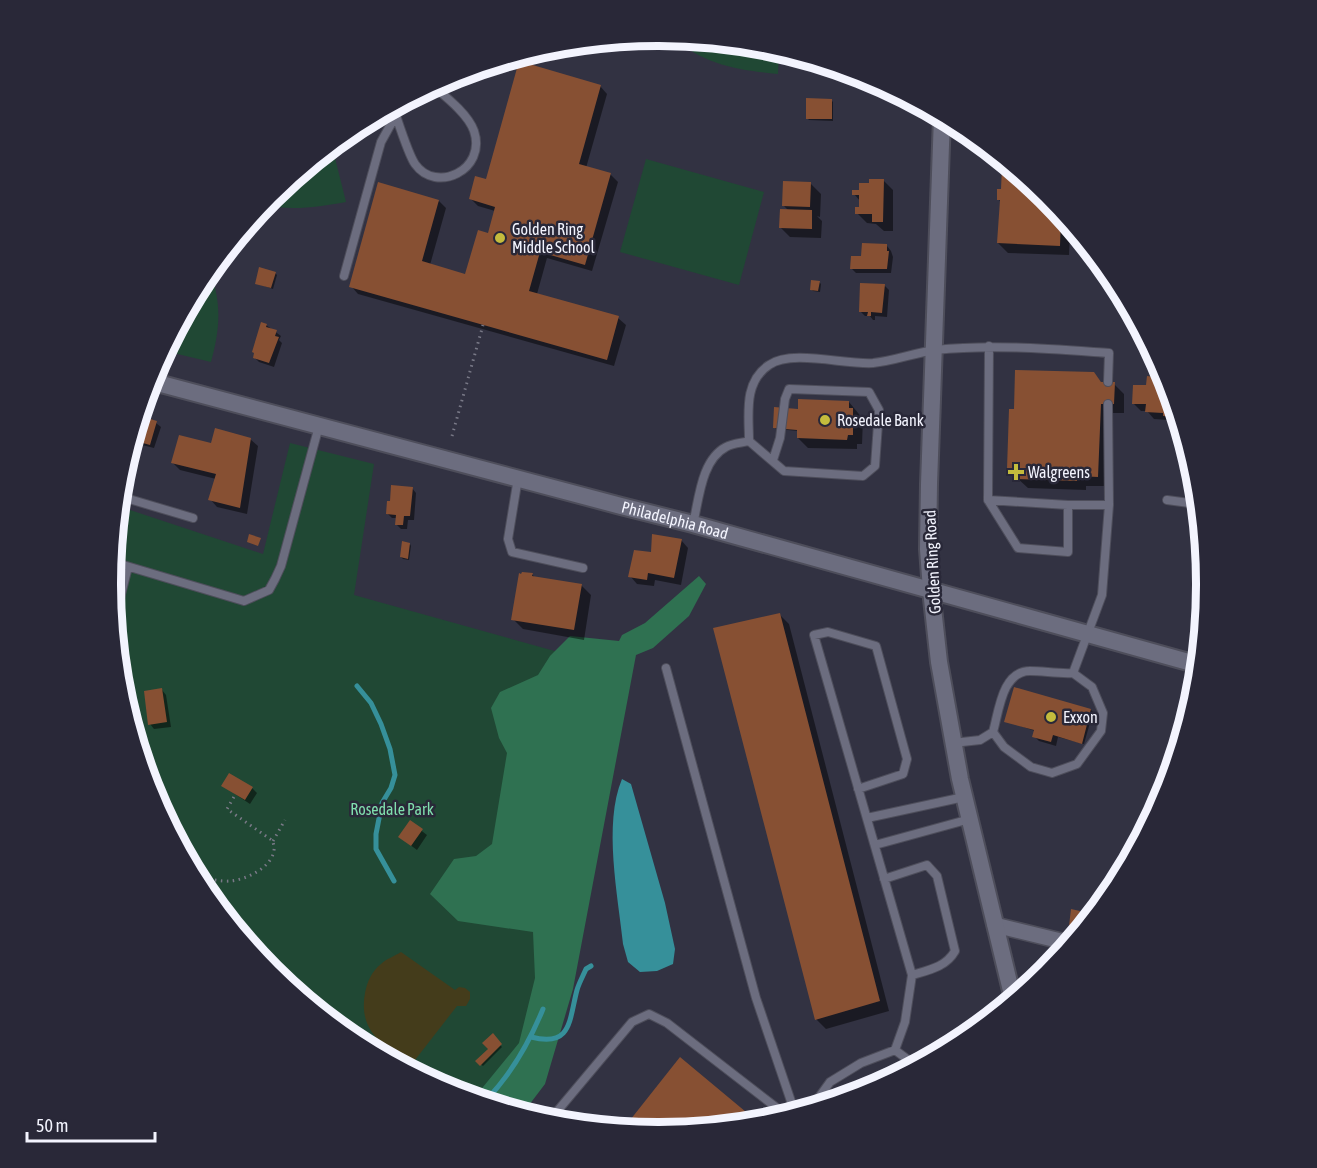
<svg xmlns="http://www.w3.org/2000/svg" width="1317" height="1168" font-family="'Asap Condensed',sans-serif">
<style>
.green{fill:#204834}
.forest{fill:#2f7151}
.sand{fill:#443c1b}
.water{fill:#36909a}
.shadow{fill:#0007}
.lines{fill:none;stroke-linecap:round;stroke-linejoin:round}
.stream{stroke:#36909a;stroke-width:5}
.building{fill:#875033}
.service-casing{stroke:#4e4e5b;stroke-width:10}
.minor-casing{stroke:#4e4e5b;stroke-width:18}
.tertiary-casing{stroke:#4e4e5b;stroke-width:20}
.secondary-casing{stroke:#4e4e5b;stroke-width:20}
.path{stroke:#797987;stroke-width:3;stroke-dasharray:1.5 4.5;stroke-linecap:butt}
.service{stroke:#6c6d7f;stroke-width:8}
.minor{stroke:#6c6d7f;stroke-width:15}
.tertiary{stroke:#6c6d7f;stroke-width:16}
.secondary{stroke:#6c6d7f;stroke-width:16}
.poi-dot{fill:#c4bc3d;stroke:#292838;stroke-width:2}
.labels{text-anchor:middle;stroke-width:5;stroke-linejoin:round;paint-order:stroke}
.poi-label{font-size:16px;fill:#f3f4fe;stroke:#292838;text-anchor:start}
.street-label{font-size:16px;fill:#f3f4fe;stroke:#292838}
.park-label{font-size:16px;fill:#80dfae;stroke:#292838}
.rim{fill:none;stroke:#f3f4fe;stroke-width:8}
</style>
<rect width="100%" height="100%" fill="#323242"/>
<path class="green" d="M672,37L766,47L779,51L778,74C737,70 705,65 672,37Z
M332,146L346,202C318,207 292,211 264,205L271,196Z
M646,159L764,192L739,285L620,252Z
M210,271C222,304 220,329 211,362L165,351L203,279Z
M290,443L374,464L354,595L619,669L515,1111L448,1090L354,1039L271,971L203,888L152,793L121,691L111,584L118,506L263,554Z"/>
<path class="forest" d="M699,576L706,584L689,616L653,648L636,655L573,989L545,1084L523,1113L474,1098L519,1043L535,978L533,932L458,921L430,894L454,859L476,856L492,844L507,753L499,738L491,708L500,692L538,675L550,656L570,636L619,641L622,635L645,623Z"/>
<path class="sand" d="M401,952L455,990L459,987L465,988L470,992V999L466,1006H457L415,1060C383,1049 358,1031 365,993C367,982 372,971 381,964C386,959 395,956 401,952Z"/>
<path class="water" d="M622,779L631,784L665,903L675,949L673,964L657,971L640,972L628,962L623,944C618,895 603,824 622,779Z"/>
<path class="shadow" d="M842,70L869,78L878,83L861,80L857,76H848Z
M600,86L607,94L586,168L610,174L618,182L592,271L547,258L537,294L618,318L626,325L614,366L358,294L351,286L439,201L446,208L430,265L466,276L489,234L495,211L478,206L471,199L487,181Z
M831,100L833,102V121L809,120L807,118Z
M1003,168H1012L1046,197L1066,221L1070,227L1069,255L1008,253L998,243L1001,202L998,199L1002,191Z
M883,180L893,190V231H884L876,224L867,223L857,213L860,209L861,202L854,194Z
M811,184L821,194L820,217L817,216L822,221L821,238L790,237L780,227L789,211L784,206Z
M887,246L891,251L893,257L891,273H856L852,269L863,258Z
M275,273L277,275L273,289L256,283Z
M819,282L821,284L820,292L813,291L811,289Z
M885,286L889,290L887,317L875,316V320H873L870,316H865L860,311Z
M266,325L281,336L279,340L282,343L274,367L259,362L255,358Z
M1156,362H1158L1165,375L1180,423H1172L1169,420L1154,419L1147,411H1141L1133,403L1156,378Z
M1093,374L1103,384H1114L1124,394V413H1110L1108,486H1086V490L1028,488L1017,478Z
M849,402L863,419L862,444H857V449L808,448L798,438L799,431L776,429L774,427Z
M139,417L156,423L161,427L154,448L138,444L137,448L130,446Z
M250,439L258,446L247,514L217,507L210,499L216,479L180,470L173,463L212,445Z
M412,488L416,493L414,520H408L407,529H401L396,524L397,518H392L387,513Z
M681,540L688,548L681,585L655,580L654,586L637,584L630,576L652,554Z
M410,544L411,546L409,560L403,559L401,557Z
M532,574L535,578L581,585L591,595L584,640L523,629L513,619Z
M779,614L789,624L889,1011L826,1029L816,1019Z
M162,690L166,695L171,727L154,729L150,724Z
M1091,710L1093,712L1084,744L1058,737L1056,746L1039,741L1034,736L1035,731L1006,721Z
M223,786L252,788L257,793L250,804Z
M410,822L427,835L417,850L405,841Z
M1079,912L1081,914L1079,929L1072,927L1070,926Z
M498,1043L502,1047L483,1066L477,1061Z"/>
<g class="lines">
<path class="stream" d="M357,686L371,703L381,724L390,749L395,775L391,788L382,803L376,834V849L394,881
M531,1037C572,1048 569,1020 577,990C579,983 583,976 586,969L591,966
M485,1101C511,1075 529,1043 543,1009"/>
</g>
<path class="building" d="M519,61L601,85L579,164L611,173L585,265L540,252L529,291L619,316L607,360L349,287L378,182L439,200L422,261L465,274L478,230L488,233L495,207L469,199L475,176L486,179Z
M806,98L832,99V119H806Z
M1002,167H1010L1046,197L1056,209V215L1061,216L1060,246L997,243L1000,200H997V189H1001Z
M869,179H884L883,222H872V214H855V207H859V195H852V190H859V183H869Z
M783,181L811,182L810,207L782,206Z
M780,209L812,210V229L779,228Z
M862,243L887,244V251H889L887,269H850L851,256H861Z
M259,267L276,272L271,288L255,284Z
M811,280L820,281L818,291L810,290Z
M860,283L885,284L882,313L871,312V316H867L868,312H859Z
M261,322L267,324L266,327L277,330L275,336L279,337L269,363L253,358L254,353L252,352Z
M1155,361H1157L1163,370V377H1166L1177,413H1175V417L1163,416V413L1145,412L1146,404H1132L1133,385H1146L1147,376L1154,377Z
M1015,370L1094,372L1101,382H1115L1114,404H1101L1098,477L1077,476V481L1016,479L1007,469L1009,409H1014Z
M798,399L849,401V408H853V435H848L847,440L797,438V430L773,428L774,407L798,409Z
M140,416L157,421L150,445L132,440Z
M215,428L251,438L240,508L208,500L216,474L171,463L179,435L211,443Z
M391,485L413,487L410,516H404L403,525H395L396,515L386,514L387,501H390Z
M249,534L261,538L258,546L247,542Z
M652,534L682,539L674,578L648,573L647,580L628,577L634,550L651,552Z
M402,541L410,543L408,559L400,557Z
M522,572L533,573L532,576L582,584L574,630L511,620L519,573L521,574Z
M780,613L880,1001L815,1020L713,628Z
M1014,687L1091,709L1082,744L1053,735L1051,742L1032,737L1034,730L1004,722Z
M162,688L167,722L148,725L144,691Z
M229,773L253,787L245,800L221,786Z
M1147,814H1154L1149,823H1146Z
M410,820L423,829L411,846L398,837Z
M1071,909L1080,911L1077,928L1069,926Z
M493,1033L502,1044L480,1066L475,1061L488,1049L482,1043Z
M680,1057L758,1122L658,1132L623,1129Z"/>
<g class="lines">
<g class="service-casing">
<path id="service" d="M393,107C398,121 408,154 415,164C436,194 487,170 474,131C468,114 446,97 433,86
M344,276L381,142L396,115
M989,346L988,500L1018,548L1068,552V505H1109
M749,441C749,415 743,382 769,365C792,349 845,365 873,363C894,361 914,353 935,350C994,344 1051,349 1109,353L1108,382
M518,478L508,539L512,552L583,568
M119,496L193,518
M988,500L1068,505
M1167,500L1197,504L1199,509
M693,524C699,500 701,460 726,447C733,443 742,443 749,441L784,471L863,476L875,466L879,410L869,392L789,389L785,399L780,438L773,460
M113,562L244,601L269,590L275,579L281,566L319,426
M112,595L120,598L128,567
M666,668L756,998L795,1113
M993,732L1004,747L1031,767L1052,773L1077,764L1101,731L1103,713L1092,687L1073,673
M953,743L980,740L993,732C999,711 1002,671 1030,671C1044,671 1058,674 1073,673L1102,595L1109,505L1108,404
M867,818L964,797
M875,845L970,819
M884,879L927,865L937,876L955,951C946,967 929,970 912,975
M895,1050L915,1065
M812,1107L830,1082L861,1063L895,1050L905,1022L912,975L814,635L828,632L876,646L907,759L903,774L858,789
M549,1121L632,1022L649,1014L667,1023L786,1115"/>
</g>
<g class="minor-casing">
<path id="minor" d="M995,925L1069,943"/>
</g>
<g class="tertiary-casing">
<path id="tertiary" d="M931,590L939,662L960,779L1013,999"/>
</g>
<g class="secondary-casing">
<g id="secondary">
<path id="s1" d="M150,381L621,506L693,524L1199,665"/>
<path d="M931,590L928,549L929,484L942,117"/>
</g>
</g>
<path class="path" d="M452,436L483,325
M273,841L285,820
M197,878C208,878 220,882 230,881C245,880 272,868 274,850C275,847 273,844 273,841L227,809L235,795"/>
<use href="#service" class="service"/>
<use href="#minor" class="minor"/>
<use href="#tertiary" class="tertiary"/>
<use href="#secondary" class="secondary"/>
</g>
<g class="poi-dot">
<circle cx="500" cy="238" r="6"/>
<circle cx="825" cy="420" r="6"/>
<path d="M1013 463h6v6h6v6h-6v6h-6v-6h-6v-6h6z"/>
<circle cx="1051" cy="717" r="6"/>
</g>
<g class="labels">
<g class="poi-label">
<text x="512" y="235">Golden Ring<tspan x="512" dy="18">Middle School</tspan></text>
<text x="837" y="426">Rosedale Bank</text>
<text x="1028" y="478">Walgreens</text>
<text x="1063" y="723">Exxon</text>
</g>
<g class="street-label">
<text dy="6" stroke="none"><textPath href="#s1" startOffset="543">Philadelphia Road</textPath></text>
<text transform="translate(932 562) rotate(-93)" y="6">Golden Ring Road</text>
</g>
<g class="park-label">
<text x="392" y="815">Rosedale Park</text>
</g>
</g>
<path d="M0 0H1317V1168H0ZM658 46H659A537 537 0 0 1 1196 583V585A537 537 0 0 1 659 1122H658A537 537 0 0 1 121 585V583A537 537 0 0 1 658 46Z" fill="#292838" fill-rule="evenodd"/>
<path class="rim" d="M658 46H659A537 537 0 0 1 1196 583V585A537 537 0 0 1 659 1122H658A537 537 0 0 1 121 585V583A537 537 0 0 1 658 46Z"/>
<path d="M27 1132v9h128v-9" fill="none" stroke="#f3f4fe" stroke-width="3"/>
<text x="36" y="1132" font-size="18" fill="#f3f4fe" stroke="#292838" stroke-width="4.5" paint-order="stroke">50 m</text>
</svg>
